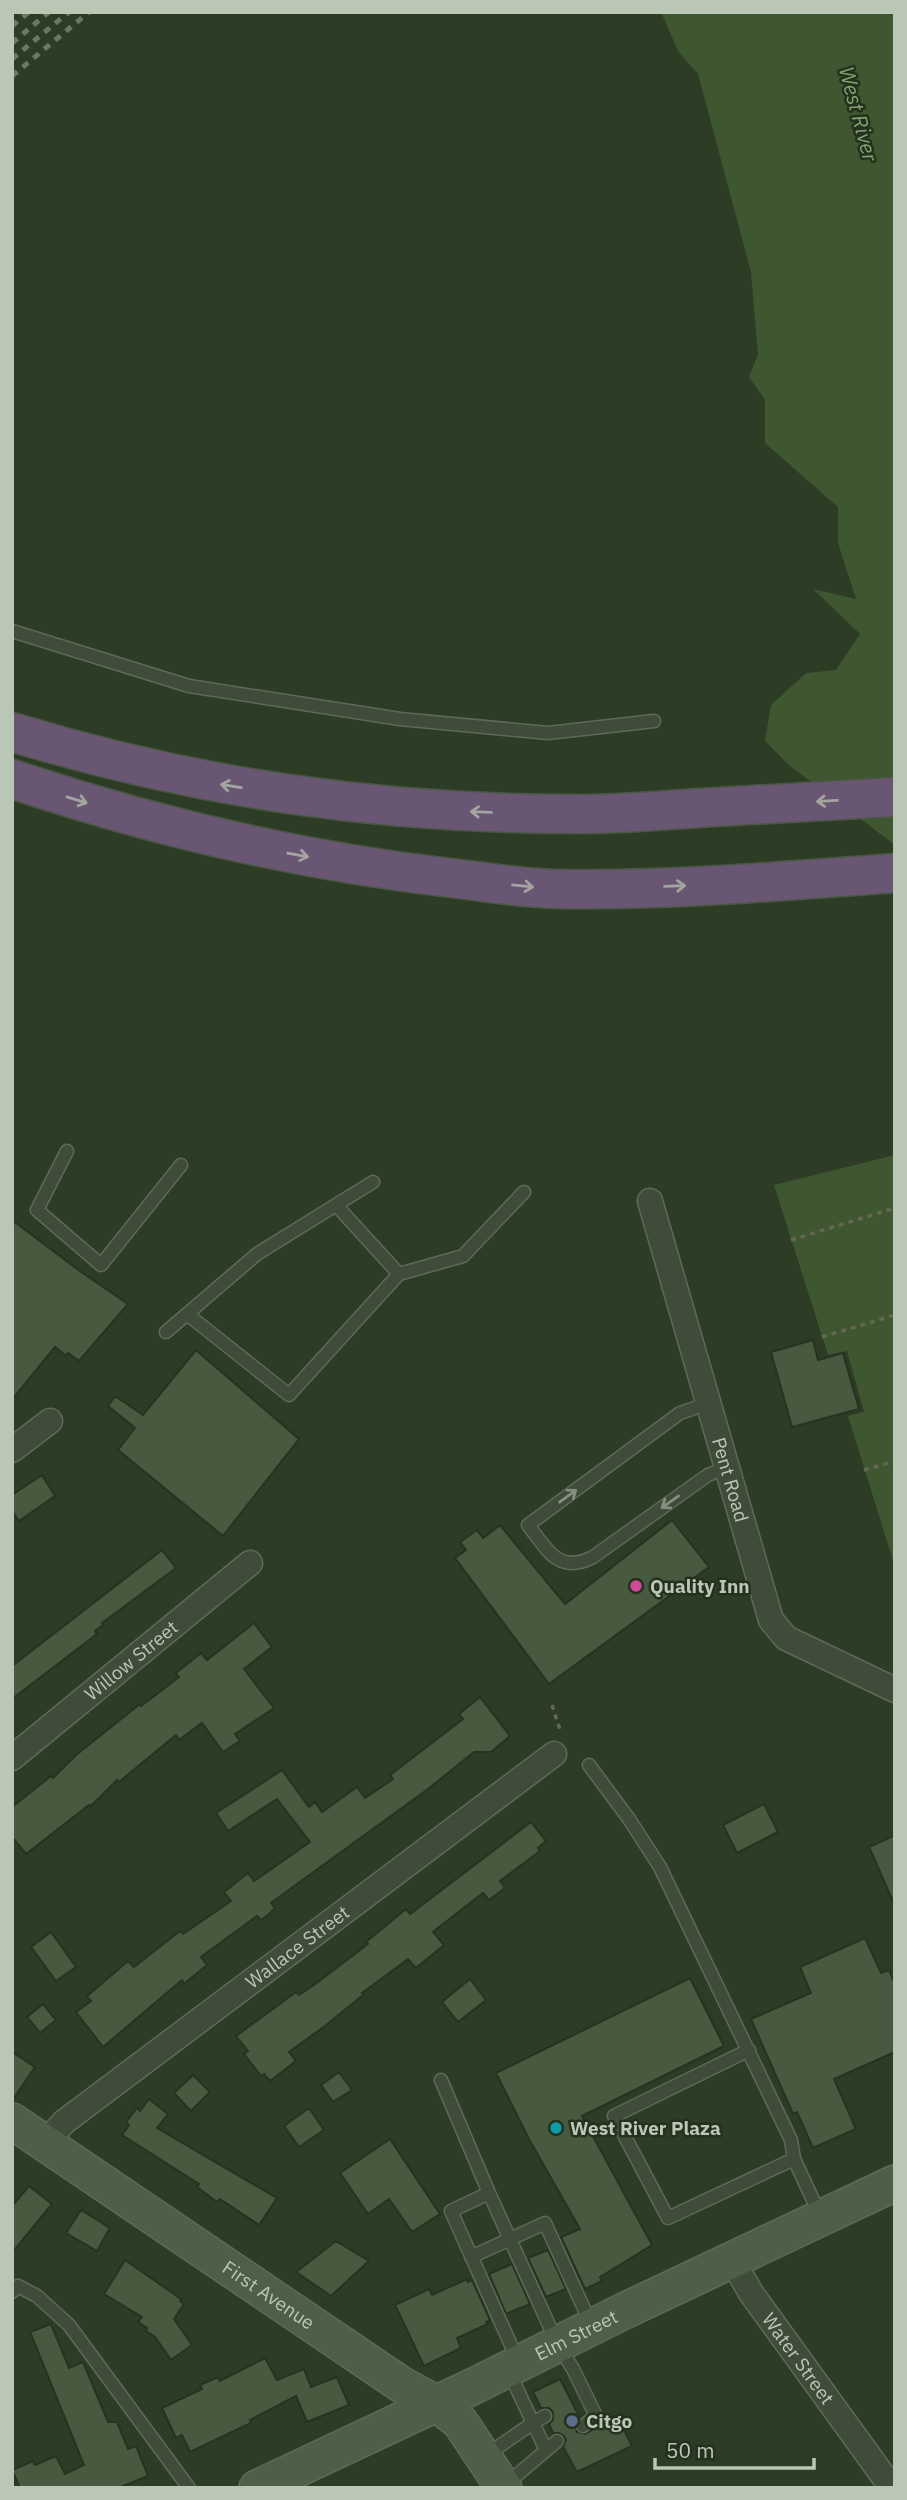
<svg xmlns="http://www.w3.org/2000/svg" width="907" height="2500" font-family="'IBM Plex Sans',sans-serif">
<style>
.water{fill:#3e5730}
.building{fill:#47593e;stroke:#263320;stroke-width:2}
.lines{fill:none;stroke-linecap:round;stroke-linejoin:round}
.lane-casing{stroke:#5d6a57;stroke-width:15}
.street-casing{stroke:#5d6a57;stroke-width:27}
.secondary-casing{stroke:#5d6a57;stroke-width:38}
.highway-casing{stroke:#4a5744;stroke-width:41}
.path{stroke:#636753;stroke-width:3.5;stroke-dasharray:5 5;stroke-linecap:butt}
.lane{stroke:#3f4c39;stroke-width:12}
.street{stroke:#3f4c39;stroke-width:24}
.secondary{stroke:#4e5f47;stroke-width:35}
.highway{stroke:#695672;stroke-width:38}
.rail{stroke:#6a7a62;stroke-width:5;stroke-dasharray:7 7;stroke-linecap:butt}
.oneway{stroke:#a2a5a0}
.oneway2{stroke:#83907d}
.hotel-dot{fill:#d1479c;stroke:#24311e;stroke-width:2.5}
.culture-dot{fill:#0f9aa8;stroke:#24311e;stroke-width:2.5}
.service-dot{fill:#5c6f8a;stroke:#24311e;stroke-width:2.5}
.labels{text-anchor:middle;stroke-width:5;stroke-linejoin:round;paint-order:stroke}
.street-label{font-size:19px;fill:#bac7b4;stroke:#24311e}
.poi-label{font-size:19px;font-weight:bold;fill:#bac7b4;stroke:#24311e;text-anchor:start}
.water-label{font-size:21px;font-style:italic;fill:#82a56f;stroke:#24311e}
</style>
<rect width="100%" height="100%" fill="#2d3c25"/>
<path class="water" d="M661,12H895V845L790,766L765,741L771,705L806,673L836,670L860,634L813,589L856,599L838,543V507L765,443V400L749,377L758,354L751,272L698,74L678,51Z
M895,1155V1567L848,1416L864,1412L847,1351L828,1355L774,1185Z"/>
<path class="building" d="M12,1220L77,1269L128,1304L79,1361L68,1353L66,1356L55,1347L12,1400Z
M813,1340L818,1360L843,1353L859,1409L792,1427L771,1352Z
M196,1350L299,1439L223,1536L118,1450L135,1428L108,1406L115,1396L143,1415Z
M42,1475L55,1496L19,1521L12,1511V1495Z
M672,1520L709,1567L549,1684L455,1558L466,1550L460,1542L477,1530L483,1538L500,1525L565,1604Z
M162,1550L176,1568L102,1623L103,1625L95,1631L97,1634L12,1699V1666Z
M254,1623L272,1647L244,1669L274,1708L235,1734L240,1741L223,1752L202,1723L179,1740L176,1735L119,1782L117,1780L91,1806L89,1805L26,1854L12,1837V1807L51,1776L53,1778L76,1755L140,1704L141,1706L179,1677L176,1673L201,1653L207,1660Z
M480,1697L510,1736L491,1752H474L428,1789L271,1903L275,1908L268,1915L261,1920L257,1916L201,1957L207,1965L184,1984L182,1980L103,2047L76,2012L91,2001L87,1996L128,1961L134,1967L180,1931L183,1934L231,1901L224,1892L248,1873L254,1881L310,1842L277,1799L228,1831L216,1813L282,1770L309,1807L315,1802L322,1812L357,1787L365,1798L393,1779L390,1775L463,1719L459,1714Z
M764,1804L778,1832L737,1853L723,1825Z
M531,1822L546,1841L538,1848L540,1851L500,1881L505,1888L489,1900L483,1893L433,1932L444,1945L416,1968L408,1959L362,1993L363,1995L325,2026L289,2052L296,2061L270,2081L264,2074L261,2076L244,2054L248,2051L236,2036L296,1992L299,1995L314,1985L368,1944L366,1942L406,1909L410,1914Z
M895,1835V1906L869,1847Z
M51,1932L76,1967L56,1981L31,1947Z
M865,1938L881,1973L889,1970L895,1984V2052L834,2079L856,2129L813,2148L797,2112L793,2114L751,2019L811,1993L800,1967Z
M690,1978L724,2046L582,2116L652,2245L600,2277L602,2281L585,2289L561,2237L580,2229L530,2141L496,2073Z
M470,1979L486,2000L458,2022L442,2002Z
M43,2004L56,2020L40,2033L27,2017Z
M12,2052L35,2067L12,2101Z
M339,2072L352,2090L333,2102L321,2085Z
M193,2075L210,2092L191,2111L174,2093Z
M149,2099L168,2114L157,2128L277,2198L259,2225L220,2199L217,2202L197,2187L199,2184L122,2135L129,2125L126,2122L137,2108L140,2111Z
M309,2108L324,2130L299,2147L284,2126Z
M390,2139L440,2214L412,2232L389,2199L368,2214L340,2173Z
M29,2186L52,2204L12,2253V2206Z
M81,2210L110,2228L97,2251L66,2233Z
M336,2241L369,2261L331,2296L296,2272Z
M548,2250L566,2289L546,2297L528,2258Z
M125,2260L181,2299L180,2301L184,2304L174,2319L192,2345L171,2360L155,2337L146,2331L147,2328L138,2322L142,2317L104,2294Z
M512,2264L530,2304L506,2314L489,2274Z
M467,2279L468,2282L472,2280L490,2320L486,2322L488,2324L457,2338L461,2348L424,2366L395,2305L429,2289L432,2295Z
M51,2324L69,2368L83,2362L108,2422H117L128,2449L136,2446L148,2476L118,2488H20L12,2470L33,2461L35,2465L56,2456L65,2474L84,2465L30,2332Z
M265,2358L277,2380L304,2369L311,2387L337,2377L349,2405L307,2422L296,2396L250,2420L251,2423L190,2452L182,2435L176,2438L162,2408L202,2389L200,2385L218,2377L220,2381Z
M560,2379L580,2418L575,2423L577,2432L585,2434L617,2416L632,2446L577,2472L563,2447L566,2440L564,2436L559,2433H553L549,2424L553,2420V2412L549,2408H541L533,2392Z"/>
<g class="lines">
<g class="lane-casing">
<path id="lane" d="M12,631L189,686L400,719L548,733L654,721
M67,1151L37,1210L101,1265L181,1165
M336,1205L399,1274
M187,1314L289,1395L399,1274L463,1256L524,1192
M166,1332L257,1254L373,1182
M709,1403L680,1413L528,1525C547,1549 558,1575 593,1557L708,1475L728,1467
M589,1765L629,1819L660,1867L791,2140L794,2159L820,2215
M749,2050L614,2116L668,2218L794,2159
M441,2080L489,2193L451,2211L519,2363
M489,2193L558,2345L573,2369L595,2414L592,2419L583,2426
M471,2257L545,2223L591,2324
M12,2292L18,2286L37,2296L69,2325L189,2488
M545,2416L533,2423L546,2450
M485,2456L533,2423L509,2372
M504,2486L557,2441"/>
</g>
<g class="street-casing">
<g id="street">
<path id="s1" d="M650,1201L771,1620L786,1638L895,1690"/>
<path d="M12,1450L50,1421"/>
<path id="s2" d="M12,1758L250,1563"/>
<path id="s3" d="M45,2143L64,2122L554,1754"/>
<path id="s4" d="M732,2260L751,2293L892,2488"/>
</g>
</g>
<g class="secondary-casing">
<g id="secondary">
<path id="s5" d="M12,2121L402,2385L437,2404L460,2422L504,2488"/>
<path id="s6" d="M257,2488L476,2385L624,2311L895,2183"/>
</g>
</g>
<g class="highway-casing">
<path id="highway" d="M12,732C199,789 382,814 577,814C618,814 658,811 699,808C764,804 829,801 895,797
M12,779C155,827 301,861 451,878C485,882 521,888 556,889C669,891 782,881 895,873"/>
</g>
<path class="path" d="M791,1240L895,1208
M822,1337L895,1315
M864,1470L895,1461
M552,1705L561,1733"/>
<use href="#lane" class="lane"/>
<use href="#street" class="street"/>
<use href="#secondary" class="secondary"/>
<use href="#highway" class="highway"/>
<path class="rail" d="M12,26L29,12
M12,43L49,12
M12,59L69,12
M12,76L89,12"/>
</g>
<defs><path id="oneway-shaft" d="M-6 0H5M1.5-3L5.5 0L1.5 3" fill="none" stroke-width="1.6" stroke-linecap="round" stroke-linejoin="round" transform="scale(1.75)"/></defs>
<g class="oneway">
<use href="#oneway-shaft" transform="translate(231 786) rotate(-171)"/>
<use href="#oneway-shaft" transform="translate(77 800) rotate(17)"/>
<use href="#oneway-shaft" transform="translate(827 801) rotate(177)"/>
<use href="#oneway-shaft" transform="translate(481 812) rotate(-178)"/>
<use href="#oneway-shaft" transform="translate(298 855) rotate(10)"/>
<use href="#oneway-shaft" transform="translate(523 886) rotate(6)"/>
<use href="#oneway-shaft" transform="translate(675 886) rotate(-2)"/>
</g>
<g class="oneway2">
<use href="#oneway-shaft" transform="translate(568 1496) rotate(-36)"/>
<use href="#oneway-shaft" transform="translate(670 1502) rotate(145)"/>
</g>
<circle class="hotel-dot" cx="636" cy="1586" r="7"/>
<circle class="culture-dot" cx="556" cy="2128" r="7"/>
<circle class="service-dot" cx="572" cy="2421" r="7"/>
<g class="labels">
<g class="street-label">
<text dy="7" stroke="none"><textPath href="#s1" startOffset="290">Pent Road</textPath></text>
<text dy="7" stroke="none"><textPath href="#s2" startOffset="154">Willow Street</textPath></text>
<text dy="7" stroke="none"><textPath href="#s3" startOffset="320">Wallace Street</textPath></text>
<text dy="7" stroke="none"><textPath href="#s5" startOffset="310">First Avenue</textPath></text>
<text dy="7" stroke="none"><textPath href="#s6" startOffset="354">Elm Street</textPath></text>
<text dy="7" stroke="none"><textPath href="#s4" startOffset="119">Water Street</textPath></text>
</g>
<g class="poi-label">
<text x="650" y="1593">Quality Inn</text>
<text x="570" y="2135">West River Plaza</text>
<text x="586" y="2428">Citgo</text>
</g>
<g class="water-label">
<text transform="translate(858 114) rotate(75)" y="7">West River</text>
</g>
</g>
<rect width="907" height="2500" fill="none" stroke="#bac7b4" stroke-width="28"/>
<path d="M655 2458v10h159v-10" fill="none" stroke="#bac7b4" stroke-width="3.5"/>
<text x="666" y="2458" font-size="21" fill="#bac7b4" stroke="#24311e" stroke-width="5" paint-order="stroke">50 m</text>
</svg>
